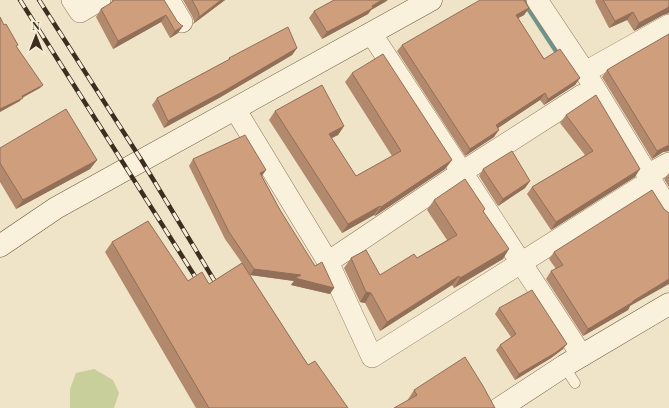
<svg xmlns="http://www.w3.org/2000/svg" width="669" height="408" font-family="'Playfair Display',serif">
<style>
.green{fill:#c9cf9b}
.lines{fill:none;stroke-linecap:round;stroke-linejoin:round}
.stream{stroke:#6f938a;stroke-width:7}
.lane-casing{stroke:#8d765c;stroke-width:11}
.street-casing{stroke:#8d765c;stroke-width:22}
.secondary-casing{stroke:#6f573f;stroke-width:23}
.lane{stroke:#faf1dc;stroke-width:10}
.street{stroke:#faf1dc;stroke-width:21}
.secondary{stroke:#faf1dc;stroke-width:22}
.rail-casing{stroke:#3d2e20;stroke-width:4.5}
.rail{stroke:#f7eed8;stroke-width:3;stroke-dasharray:9;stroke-linecap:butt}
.wall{fill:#b2896c}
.shaded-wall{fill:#916f58}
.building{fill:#cf9f7d;stroke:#916f58}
</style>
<rect width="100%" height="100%" fill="#f0e4c8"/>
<path class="green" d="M94,369L113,380L119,393L114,408H70V389L76,373Z"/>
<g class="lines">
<path class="stream" d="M524,0L562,58"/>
<g class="lane-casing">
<path id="lane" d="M564,366L575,383"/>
</g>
<g class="street-casing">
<path id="street" d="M72,0L80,12L100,0
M169,0L182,22
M537,0L585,72L669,210
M371,33L582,356
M585,72L669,25
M235,109L328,262L372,357L641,187
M647,175L669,163
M328,262L462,172L582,95"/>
</g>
<g class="secondary-casing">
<path id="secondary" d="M0,246L56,208L431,0
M500,408L564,366L669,304"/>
</g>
<use href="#lane" class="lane"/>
<use href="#street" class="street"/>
<use href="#secondary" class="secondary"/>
<g class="rail-casing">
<path id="rail" d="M20,0L201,286
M39,0L142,161L220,290"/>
</g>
<use href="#rail" class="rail"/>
</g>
<path class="wall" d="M112,0H164L178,33L170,38L161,22L113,49L96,17L101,9L111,3Z
M183,0H225L193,24L194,21L192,16Z
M596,0H669V13L663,15L634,31L627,20L609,28L595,1Z
M387,1L371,10L368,14L322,39L309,18L314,11Z
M529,8L524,15L518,18L544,59L580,78L575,85L544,105L540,100L498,128L494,137L465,156L397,51L402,45Z
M669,34V151L663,152L652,159L602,77L607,70Z
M297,48L292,55L219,98L164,128L152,105L157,98L228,60L229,58Z
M352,73L452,160L445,169L375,216L374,215L342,233L269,120L275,111L344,126L338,135L331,138L356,176L392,156L345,82Z
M566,115L635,177L551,230L527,194L532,187L585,155L560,123Z
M0,148L97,160L90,169L16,209L0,182Z
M193,159L262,176L280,210L330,294L291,285L294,281L250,275L308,365L348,408H196L105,252L112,242L188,281L209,284L242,263L225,239L189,166Z
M483,169L530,181L525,188L498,206L479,176Z
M669,173V187L664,179Z
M434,200L485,209L483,211L503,259L454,288L452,285L380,331L365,303L360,302L344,268L351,258L380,275L417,258L447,240L427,210Z
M664,209L668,213L630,306L628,310L583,336L546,279L551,271L556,269L549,259L554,252Z
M499,308L563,349L551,358L515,380L496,350L500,345L511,337L495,314Z
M414,390L495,408L407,401Z"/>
<path class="shaded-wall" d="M221,0H225L193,24L199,17Z
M382,0H388L371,10L368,14L322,39L327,32Z
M669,7V13L663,15L634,31L639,23Z
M529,8L524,15L511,22L516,15Z
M633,12L627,20L609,28L615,21Z
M166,15L161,22L113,49L118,41Z
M183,26L178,33L170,38L175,31Z
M297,48L292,55L219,98L164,128L168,121Z
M580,78L575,85L544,105L548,99Z
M43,85L40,88L22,98L20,101L0,112V109L22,96Z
M545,93L540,100L492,132L496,125Z
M344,126L338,135L322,143L329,134Z
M499,130L494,137L465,156L470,149Z
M669,145V151L663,152L652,159L657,151Z
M97,160L90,169L16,209L23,200Z
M452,160L445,169L375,216L381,207Z
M640,169L635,177L551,230L556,222Z
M266,170L262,176L255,180L260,173Z
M530,181L525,188L498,206L503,199Z
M380,206L374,215L342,233L348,224Z
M509,249L503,259L454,288L460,278Z
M254,269L301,275L334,288L330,294L291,285L294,281L250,275Z
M459,276L452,285L380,331L387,322Z
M669,279V284L630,306L628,310L583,336L588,329L633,301Z
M366,292L371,293L365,303L360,302Z
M567,344L563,349L551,358L515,380L519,374Z"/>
<path class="building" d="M114,0H164L177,21L181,25L183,26L175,31L166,15L118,41L101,9L111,3Z
M192,0H221L199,17V14L197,9Z
M334,0H382L372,6L373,8L327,32L314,11Z
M480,0H524L529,8L516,15L544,59L560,49L580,78L548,99L545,93L496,125L499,130L470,149L402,45Z
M603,0H669V7L639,23L633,12L615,21Z
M0,17L4,25L6,24L18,45L16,46L43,85L22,96L23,98L0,109Z
M288,27L297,48L224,91L168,121L157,98L230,59L229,58Z
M669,34V145L657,151L607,70L622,61Z
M383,54L452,160L381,207L380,206L348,224L275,111L322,85L344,126L329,134L356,176L401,151L352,73Z
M596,95L640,169L556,222L532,187L593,151L566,115Z
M66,109L97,160L23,200L0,163V148Z
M245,135L266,170L260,173L280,210L315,266L322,262L334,288L295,278L301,275L254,269L229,232L193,159Z
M512,151L530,181L503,199L483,169Z
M465,179L485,209L483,211L509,249L460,278L459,276L387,322L371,293L366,292L351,258L366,250L380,275L414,254L417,258L457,235L434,200Z
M652,190L664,209L669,213V279L633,301V302L588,329L551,271L563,265L554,252Z
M148,221L188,281L202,272L209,284L242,263L308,365L315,361L348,408H209L112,242Z
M532,290L567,344L555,353L519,374L500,345L516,334L499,308Z
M465,357L483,386L495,408H394L417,395L414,390Z"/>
<g transform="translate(36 36)" stroke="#f7eed8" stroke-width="3" paint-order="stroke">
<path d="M0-3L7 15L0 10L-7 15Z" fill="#3d2e20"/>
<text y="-6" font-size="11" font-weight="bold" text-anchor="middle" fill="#3d2e20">N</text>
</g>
</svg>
